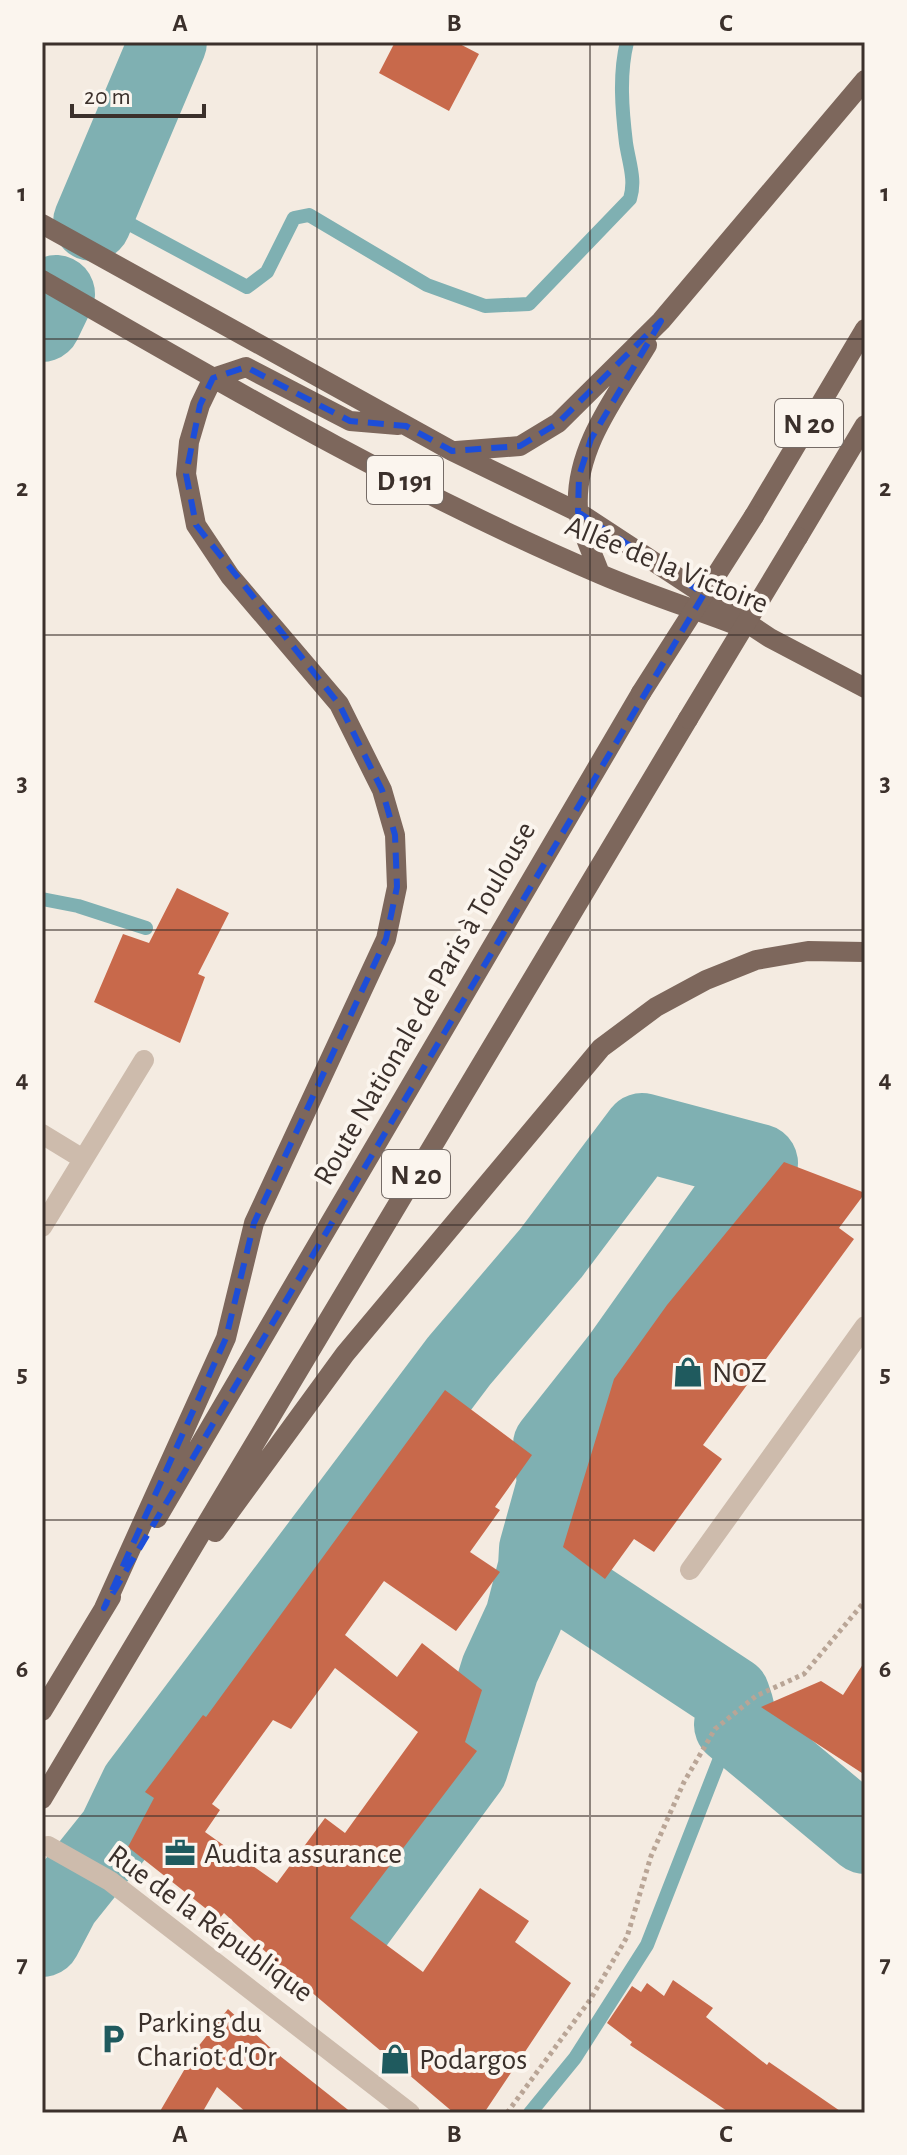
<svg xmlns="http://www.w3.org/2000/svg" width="907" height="2155" font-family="'Alegreya Sans',sans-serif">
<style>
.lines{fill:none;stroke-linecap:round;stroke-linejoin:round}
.stream{stroke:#7fb0b2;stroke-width:14}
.river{stroke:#7fb0b2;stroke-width:78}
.building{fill:#c8694b;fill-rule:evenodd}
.path{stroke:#b9a596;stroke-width:5;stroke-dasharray:4 4;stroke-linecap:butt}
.minor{stroke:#cdbbac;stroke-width:20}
.major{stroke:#7d675c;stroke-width:20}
.major-bridge{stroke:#7d675c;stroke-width:20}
.marked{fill:none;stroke:#1d4ed8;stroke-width:6;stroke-dasharray:16 10;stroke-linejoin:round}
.grid{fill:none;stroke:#3b302b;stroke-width:2;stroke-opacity:0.55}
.labels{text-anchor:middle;stroke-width:8;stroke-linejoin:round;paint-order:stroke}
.shield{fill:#fbf5ee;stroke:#756b66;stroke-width:2}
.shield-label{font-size:28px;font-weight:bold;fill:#3b302b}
.street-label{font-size:30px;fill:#3b302b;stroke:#fbf5ee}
.poi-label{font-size:30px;fill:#3b302b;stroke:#fbf5ee;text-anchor:start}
.neatline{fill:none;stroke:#3b302b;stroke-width:3}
.grid-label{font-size:26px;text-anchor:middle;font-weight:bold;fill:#3b302b}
</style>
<rect width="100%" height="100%" fill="#f4ebe1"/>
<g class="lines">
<path class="stream" d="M98,207L247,287L267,272L294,218L309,215L427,285L485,306L529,304L630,199C636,180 629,163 626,143C622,110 619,74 627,42
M42,899L78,906L146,928
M530,2113L575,2058L647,1945L733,1725"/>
<path class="river" d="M92,222L168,42
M42,323L56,294
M42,1938L61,1902L117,1832L139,1786L459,1361L551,1253L642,1132L759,1163L620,1359L552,1445L556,1484L538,1549L537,1567L731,1695L735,1707L733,1725L865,1835
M340,1943L469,1768L500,1669L524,1617L537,1567"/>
</g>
<path class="building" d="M395,42H456L479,54L449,111L379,73Z
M177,888L229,913L198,974L205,977L180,1043L94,1002L123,934L149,943Z
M784,1162L865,1193L839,1228L854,1239L703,1445L722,1459L654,1552L634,1539L605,1579L563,1547L614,1379L667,1305Z
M445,1390L532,1455L495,1507L500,1510L470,1552L500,1572L456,1631L384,1581L345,1635L397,1677L422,1643L482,1690L465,1742L477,1751L350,1918L423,1972L480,1888L529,1921L515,1942L571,1983L484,2113H454L283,1968L224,1913L219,1919L128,1847L154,1798L145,1792L203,1715L206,1717ZM335,1668L418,1732L345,1833L325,1818L277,1883L205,1832L220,1810L212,1804L273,1720L291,1729Z
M865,1661V1775L761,1707L821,1681L843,1695Z
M673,1980L713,2008L706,2017L767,2065L769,2062L843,2113H730L630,2045L632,2042L607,2023L632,1986L641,1992L647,1983L664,1996Z
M228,2009L275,2052L352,2113H247L217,2087L202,2113H159L197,2048Z"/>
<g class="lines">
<path class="path" d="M507,2113L590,2000L627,1937L651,1856L684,1782L715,1729L756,1696L804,1674L865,1601"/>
<path class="minor" d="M42,1134L83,1159
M42,1227L144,1060
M690,1570L865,1326
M48,1846L110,1881L410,2113"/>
<path class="major" d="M42,224L452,451L578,512L770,638L865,688
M42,280C223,384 407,492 600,574C644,593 691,608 736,625
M213,378L246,367L350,421L398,425
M456,451L520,446L558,423L661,321L865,80
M754,516L865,329
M798,537L865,425
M600,574C593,554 580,530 578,509C574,448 617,395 647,345
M157,1518L641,693
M215,1532L345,1354L601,1048L656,1007L706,980L756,960L808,951L865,952
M104,1608L226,1338L254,1223L386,939L397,887L395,835L382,790L339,704L230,576L196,525L186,474L189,442L200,405L213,378
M42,1711L111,1597
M42,1799L688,719"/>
<path class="major-bridge" d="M641,693L754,516
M688,719L798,537"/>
</g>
<path class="marked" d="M661,321L591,439L579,476L578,512L704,594L104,1608L226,1338L254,1223L386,939L397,887L395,835L382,790L339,704L196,525L186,474L200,405L213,378L246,367L350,421L406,426L452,451L520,446L558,423Z"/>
<path class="grid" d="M317,42V2113M590,42V2113M42,339H865M42,635H865M42,930H865M42,1225H865M42,1520H865M42,1816H865"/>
<defs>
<g id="shop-bare" transform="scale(2.4)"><path d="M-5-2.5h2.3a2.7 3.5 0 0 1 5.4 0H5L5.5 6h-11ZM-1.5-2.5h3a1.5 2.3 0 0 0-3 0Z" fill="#1f5a5e" stroke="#fbf5ee" stroke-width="2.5" paint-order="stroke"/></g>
<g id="office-bare" transform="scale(2.4)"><path d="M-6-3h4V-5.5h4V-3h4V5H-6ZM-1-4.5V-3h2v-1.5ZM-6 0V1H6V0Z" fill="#1f5a5e" stroke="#fbf5ee" stroke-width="2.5" paint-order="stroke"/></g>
<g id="parking-bare" transform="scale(2.4)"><path d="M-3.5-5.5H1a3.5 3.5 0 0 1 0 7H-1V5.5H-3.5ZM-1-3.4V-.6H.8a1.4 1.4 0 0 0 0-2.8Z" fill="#1f5a5e" stroke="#fbf5ee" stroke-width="2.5" paint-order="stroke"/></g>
</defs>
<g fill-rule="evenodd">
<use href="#shop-bare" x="688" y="1372"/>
<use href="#office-bare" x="180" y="1853"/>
<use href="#parking-bare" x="113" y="2039"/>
<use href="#shop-bare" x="395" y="2059"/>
</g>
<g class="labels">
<g class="shield">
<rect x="775" y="399" width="68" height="48" rx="6"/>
<rect x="367" y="456" width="76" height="48" rx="6"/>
<rect x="382" y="1150" width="68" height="48" rx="6"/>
</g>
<g class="shield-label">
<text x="809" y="433">N 20</text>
<text x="405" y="490">D 191</text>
<text x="416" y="1184">N 20</text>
</g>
<g class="street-label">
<text transform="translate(667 564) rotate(22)" y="10">Allée de la Victoire</text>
<text transform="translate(424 1003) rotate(-60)" y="10">Route Nationale de Paris à Toulouse</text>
<text transform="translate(211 1923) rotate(36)" y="10">Rue de la République</text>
</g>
<g class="poi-label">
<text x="712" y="1382">NOZ</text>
<text x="204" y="1863">Audita assurance</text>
<text x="137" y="2032">Parking du<tspan x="137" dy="34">Chariot d'Or</tspan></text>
<text x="419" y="2069">Podargos</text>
</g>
</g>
<rect width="907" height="2155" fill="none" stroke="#fbf5ee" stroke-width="88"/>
<path d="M72 104v12h132v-12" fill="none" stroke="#3b302b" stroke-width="4"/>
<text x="84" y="104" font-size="24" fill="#3b302b" stroke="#fbf5ee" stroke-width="6" paint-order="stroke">20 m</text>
<rect x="44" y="44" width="819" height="2067" class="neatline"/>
<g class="grid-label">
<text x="180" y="31">A</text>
<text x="454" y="31">B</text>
<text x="726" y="31">C</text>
<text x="22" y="201">1</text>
<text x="885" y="201">1</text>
<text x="22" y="496">2</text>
<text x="885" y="496">2</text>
<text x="22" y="791">3</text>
<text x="885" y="791">3</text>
<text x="22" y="1087">4</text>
<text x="885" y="1087">4</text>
<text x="22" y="1382">5</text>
<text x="885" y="1382">5</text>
<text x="22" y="1677">6</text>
<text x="885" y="1677">6</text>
<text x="22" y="1972">7</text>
<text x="885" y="1972">7</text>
<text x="180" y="2142">A</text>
<text x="454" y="2142">B</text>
<text x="726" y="2142">C</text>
</g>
</svg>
